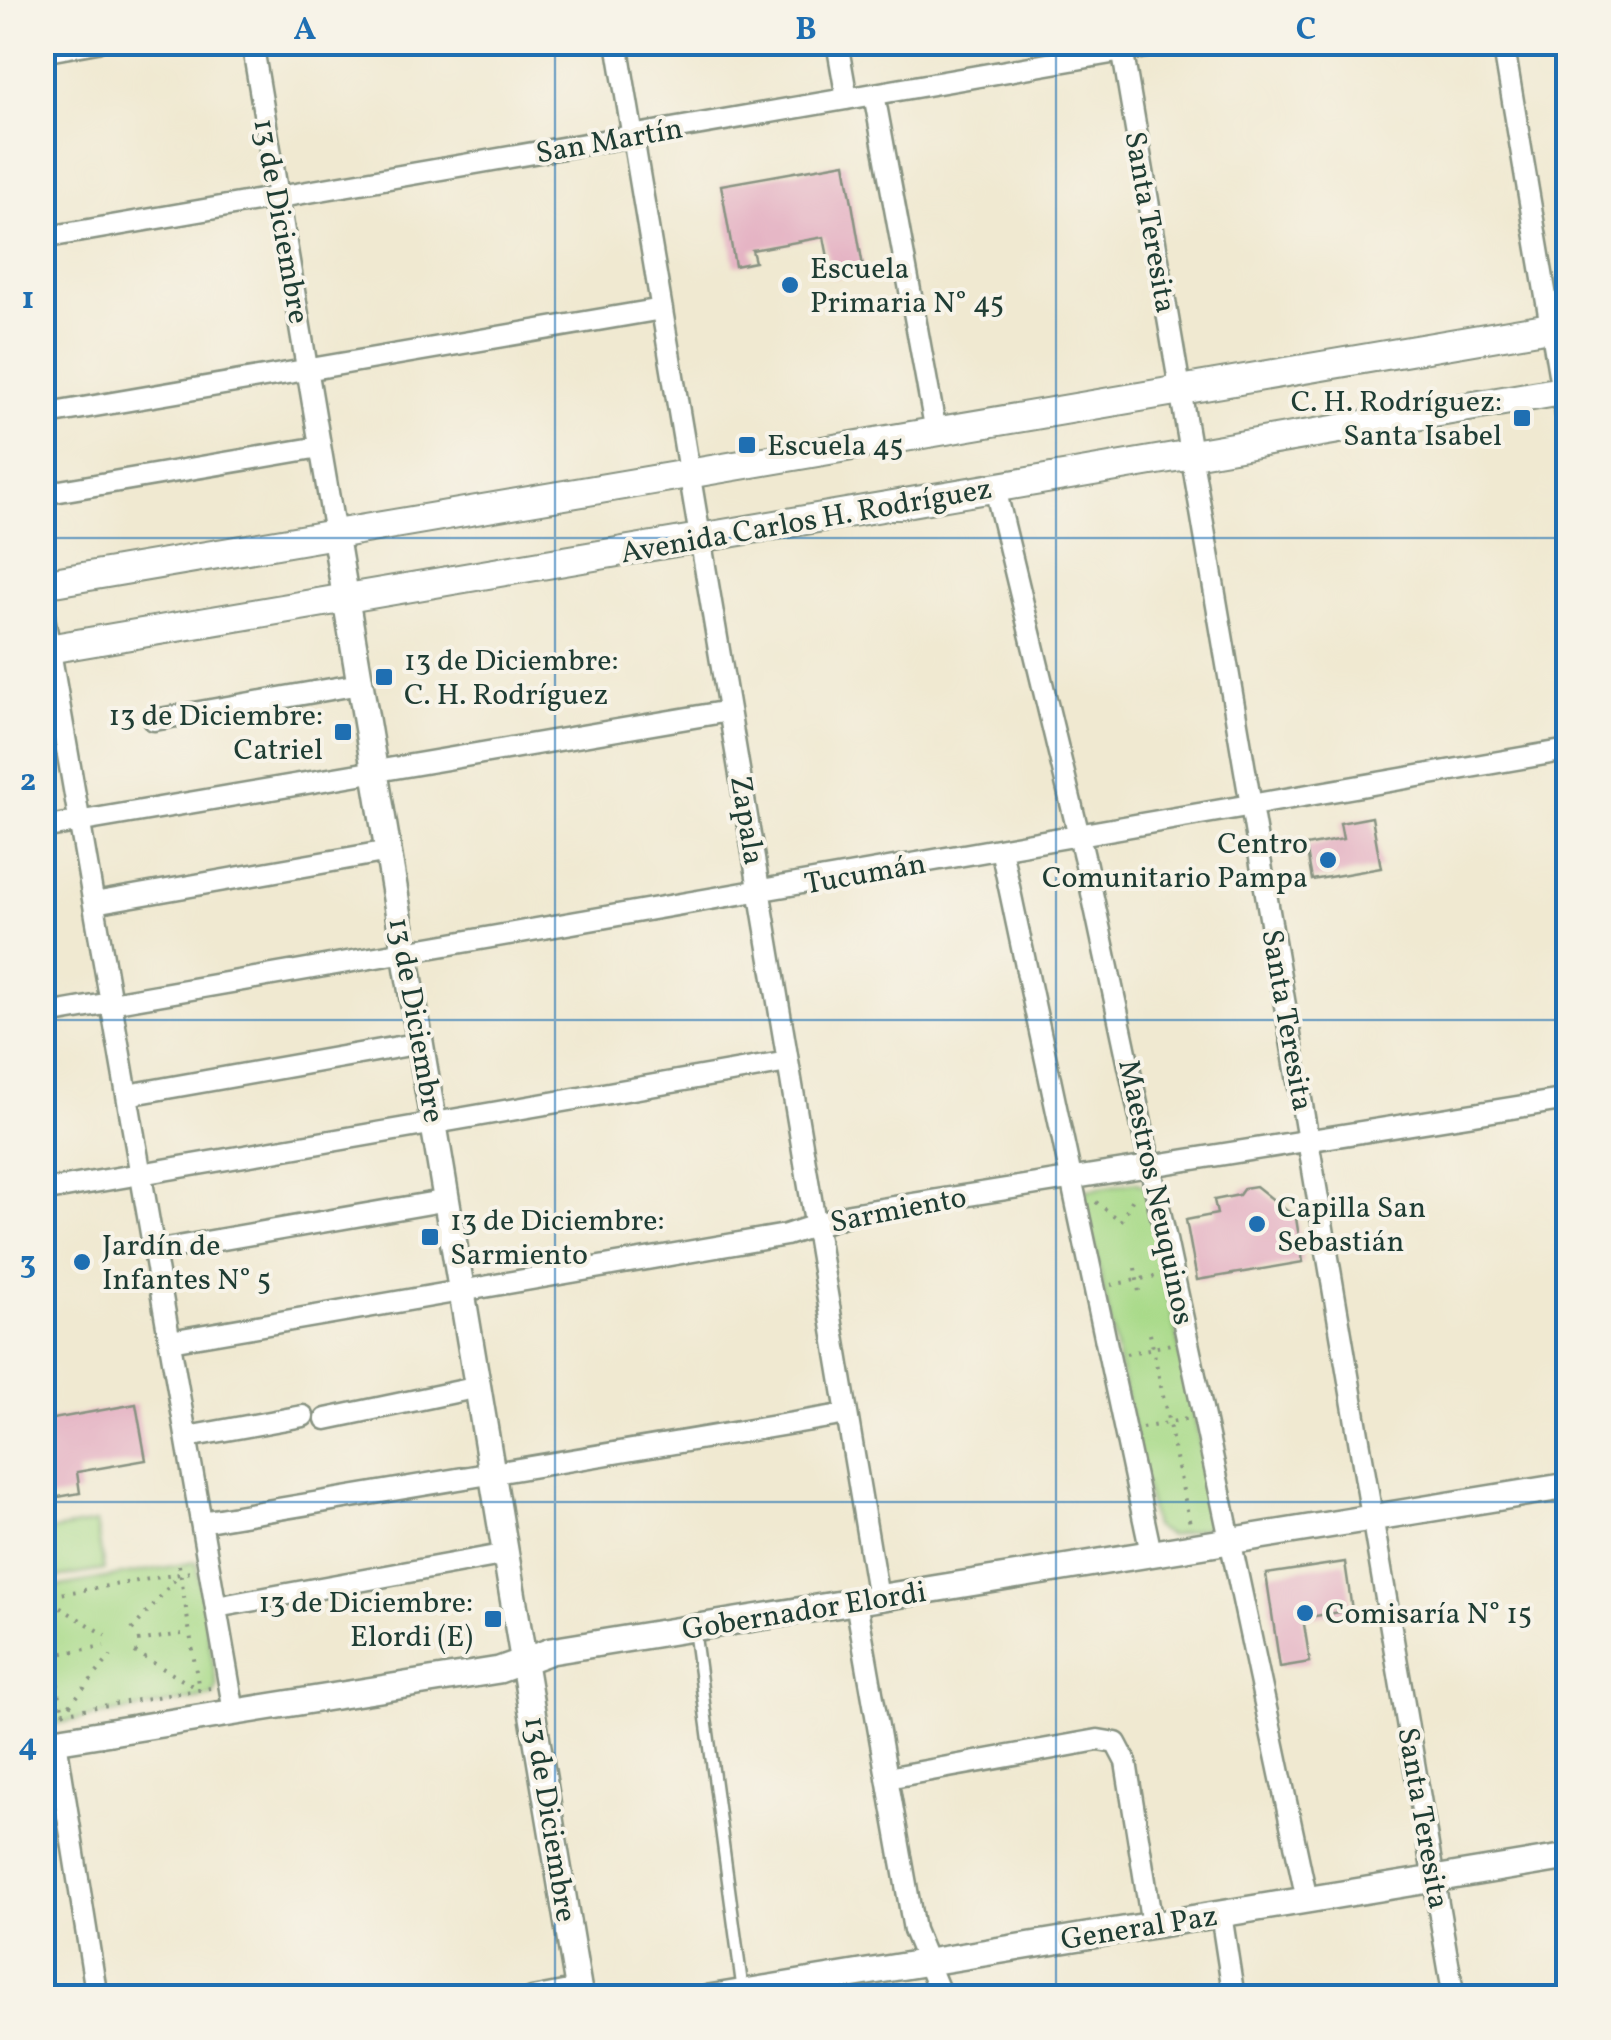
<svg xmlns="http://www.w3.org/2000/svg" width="1611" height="2040" font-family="Vollkorn,serif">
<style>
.green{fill:#a9da89;stroke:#648c5e;stroke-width:2.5}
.building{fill:#e5b4c4}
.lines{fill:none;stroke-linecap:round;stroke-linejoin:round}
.service-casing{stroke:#889382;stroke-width:15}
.minor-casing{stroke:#889382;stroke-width:25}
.tertiary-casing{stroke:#889382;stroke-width:30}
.secondary-casing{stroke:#889382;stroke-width:32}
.path{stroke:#889382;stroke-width:4;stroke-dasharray:2.5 8;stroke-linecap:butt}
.service{stroke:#fff;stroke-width:10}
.minor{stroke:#fff;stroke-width:20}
.tertiary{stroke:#fff;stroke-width:25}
.secondary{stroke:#fff;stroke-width:28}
.grid{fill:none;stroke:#1f6fb2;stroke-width:2.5;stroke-opacity:0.55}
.poi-dot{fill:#1f6fb2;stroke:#f7f3e8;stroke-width:4}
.labels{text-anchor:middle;stroke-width:8;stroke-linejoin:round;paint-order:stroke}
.street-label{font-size:30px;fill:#1f3d34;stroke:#f7f3e8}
.poi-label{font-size:30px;fill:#1f3d34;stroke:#f7f3e8;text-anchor:start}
.neatline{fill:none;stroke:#1f6fb2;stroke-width:4}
.grid-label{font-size:32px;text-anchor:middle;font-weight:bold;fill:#1f6fb2}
</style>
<rect width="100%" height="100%" fill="#f7f3e8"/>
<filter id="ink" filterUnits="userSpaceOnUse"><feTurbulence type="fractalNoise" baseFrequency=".01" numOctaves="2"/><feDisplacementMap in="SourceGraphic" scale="20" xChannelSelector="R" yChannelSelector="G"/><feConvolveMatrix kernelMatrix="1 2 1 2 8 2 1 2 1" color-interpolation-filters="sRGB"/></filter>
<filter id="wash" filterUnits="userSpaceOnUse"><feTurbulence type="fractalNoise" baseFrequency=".0048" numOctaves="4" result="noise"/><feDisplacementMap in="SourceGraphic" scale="40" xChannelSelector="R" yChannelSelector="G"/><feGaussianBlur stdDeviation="2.25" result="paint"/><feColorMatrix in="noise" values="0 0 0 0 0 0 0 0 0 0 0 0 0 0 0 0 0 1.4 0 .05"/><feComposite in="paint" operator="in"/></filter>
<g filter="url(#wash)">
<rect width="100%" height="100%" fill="#f0e9d1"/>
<path class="green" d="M1136,1182L1145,1187L1215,1513L1211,1526L1170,1536L1154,1527L1083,1194L1088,1190Z
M96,1523L104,1570L43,1580V1532Z
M196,1562L217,1687L213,1696L43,1726V1589Z"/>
<g id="blocks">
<path class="building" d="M845,163L864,272L832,278L824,237L752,250L755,262L735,266L721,185Z
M1372,817L1381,868L1312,880L1306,846L1343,839L1340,823Z
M1256,1186L1296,1218L1303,1262L1197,1280L1186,1220L1217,1214L1214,1200L1239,1195L1244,1188Z
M136,1404L146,1460L77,1472L80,1493L42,1500V1421Z
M1345,1562L1352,1610L1303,1618L1310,1662L1280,1667L1266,1574Z"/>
</g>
</g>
<g filter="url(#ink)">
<use href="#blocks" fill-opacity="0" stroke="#889382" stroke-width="2.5"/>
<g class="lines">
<g class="service-casing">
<path id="service" d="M694,1629L743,1992"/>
</g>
<g class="minor-casing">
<path id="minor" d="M252,42L335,534
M617,42L878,1598
M837,42L847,99
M1121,42L1454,1998
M1503,42L1568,427
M42,52L97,42
M874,94L936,432
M42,238L1175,42
M42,415L662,309
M995,488L1086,865L1307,1900
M42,494L320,447
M42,605L234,1712
M154,720L360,684
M42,828L729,711
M1001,849L1151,1553
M94,903L389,851
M42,1015L1568,750
M127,1095L421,1043
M42,1191L788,1062
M154,1251L448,1200
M170,1341L786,1235L850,1214L1568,1099
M326,1419L479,1387
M187,1437L303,1416
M201,1522L847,1414
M856,1602L914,1930L942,1998
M216,1607L507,1554
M56,1741L97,1998
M887,1778L1098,1740L1116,1743L1126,1762L1152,1925
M1221,1914L1234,1998
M532,1998L579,1989"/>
</g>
<g class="tertiary-casing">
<path id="tertiary" d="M335,534L580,1998
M42,1743L499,1670L551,1651L1568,1486
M709,1998L1568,1857"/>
</g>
<g class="secondary-casing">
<path id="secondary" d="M42,584L1568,324
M42,650L1568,390"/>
</g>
<path class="path" d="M1096,1202L1121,1221L1135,1195
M1135,1268L1139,1292
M1111,1285L1156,1276
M1150,1334L1190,1524
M1126,1354L1171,1344
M1142,1428L1187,1419
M179,1565L199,1690
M42,1597L191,1572
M42,1597L106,1635
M42,1601L63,1713
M132,1630L178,1576
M138,1641L188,1633
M135,1652L196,1688
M52,1655L104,1646
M63,1713L111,1656
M42,1716L210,1688"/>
<use href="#service" class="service"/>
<use href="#minor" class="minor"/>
<use href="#tertiary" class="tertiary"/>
<use href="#secondary" class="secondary"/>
</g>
</g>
<path class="grid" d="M555,42V1998M1056,42V1998M42,538H1568M42,1020H1568M42,1502H1568"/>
<g class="poi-dot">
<circle cx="790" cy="285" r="10"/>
<rect x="1512" y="408" width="20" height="20" rx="5"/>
<rect x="737" y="435" width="20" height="20" rx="5"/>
<rect x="374" y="667" width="20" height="20" rx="5"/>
<rect x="333" y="722" width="20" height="20" rx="5"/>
<circle cx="1328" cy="860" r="10"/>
<circle cx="1257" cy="1224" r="10"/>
<rect x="420" y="1227" width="20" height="20" rx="5"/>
<circle cx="82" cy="1262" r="10"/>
<circle cx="1305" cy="1613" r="10"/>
<rect x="483" y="1609" width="20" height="20" rx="5"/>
</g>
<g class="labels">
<g class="street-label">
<text transform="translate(609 140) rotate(-10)" y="10">San Martín</text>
<text transform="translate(282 221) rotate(80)" y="10">13 de Diciembre</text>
<text transform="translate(1151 222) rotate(80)" y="10">Santa Teresita</text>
<text transform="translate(806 520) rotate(-10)" y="10">Avenida Carlos H. Rodríguez</text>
<text transform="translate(748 820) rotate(81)" y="10">Zapala</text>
<text transform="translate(865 873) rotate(-10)" y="10">Tucumán</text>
<text transform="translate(417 1020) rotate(80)" y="10">13 de Diciembre</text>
<text transform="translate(1288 1020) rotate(80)" y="10">Santa Teresita</text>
<text transform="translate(1157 1192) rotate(78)" y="10">Maestros Neuquinos</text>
<text transform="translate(898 1209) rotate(-11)" y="10">Sarmiento</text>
<text transform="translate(804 1610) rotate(-9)" y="10">Gobernador Elordi</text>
<text transform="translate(1424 1818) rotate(80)" y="10">Santa Teresita</text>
<text transform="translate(551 1819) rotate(81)" y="10">13 de Diciembre</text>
<text transform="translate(1139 1927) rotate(-9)" y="10">General Paz</text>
</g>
<g class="poi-label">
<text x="810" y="278">Escuela<tspan x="810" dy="34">Primaria N° 45</tspan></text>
<text x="1502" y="411" text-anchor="end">C. H. Rodríguez:<tspan x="1502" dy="34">Santa Isabel</tspan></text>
<text x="767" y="455">Escuela 45</text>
<text x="404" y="670">13 de Diciembre:<tspan x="404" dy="34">C. H. Rodríguez</tspan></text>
<text x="323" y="725" text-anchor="end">13 de Diciembre:<tspan x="323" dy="34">Catriel</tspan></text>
<text x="1308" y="853" text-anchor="end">Centro<tspan x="1308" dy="34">Comunitario Pampa</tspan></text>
<text x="1277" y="1217">Capilla San<tspan x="1277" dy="34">Sebastián</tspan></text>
<text x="450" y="1230">13 de Diciembre:<tspan x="450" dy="34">Sarmiento</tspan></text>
<text x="102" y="1255">Jardín de<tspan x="102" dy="34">Infantes N° 5</tspan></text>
<text x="473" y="1612" text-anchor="end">13 de Diciembre:<tspan x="473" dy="34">Elordi (E)</tspan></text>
<text x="1325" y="1623">Comisaría N° 15</text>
</g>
</g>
<rect width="1611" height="2040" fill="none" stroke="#f7f3e8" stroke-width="110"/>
<rect x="55" y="55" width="1501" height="1930" class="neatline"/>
<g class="grid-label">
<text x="305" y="39">A</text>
<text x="806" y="39">B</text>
<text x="1306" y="39">C</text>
<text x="28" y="308">1</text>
<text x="28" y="790">2</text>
<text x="28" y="1273">3</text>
<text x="28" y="1755">4</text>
</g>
</svg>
